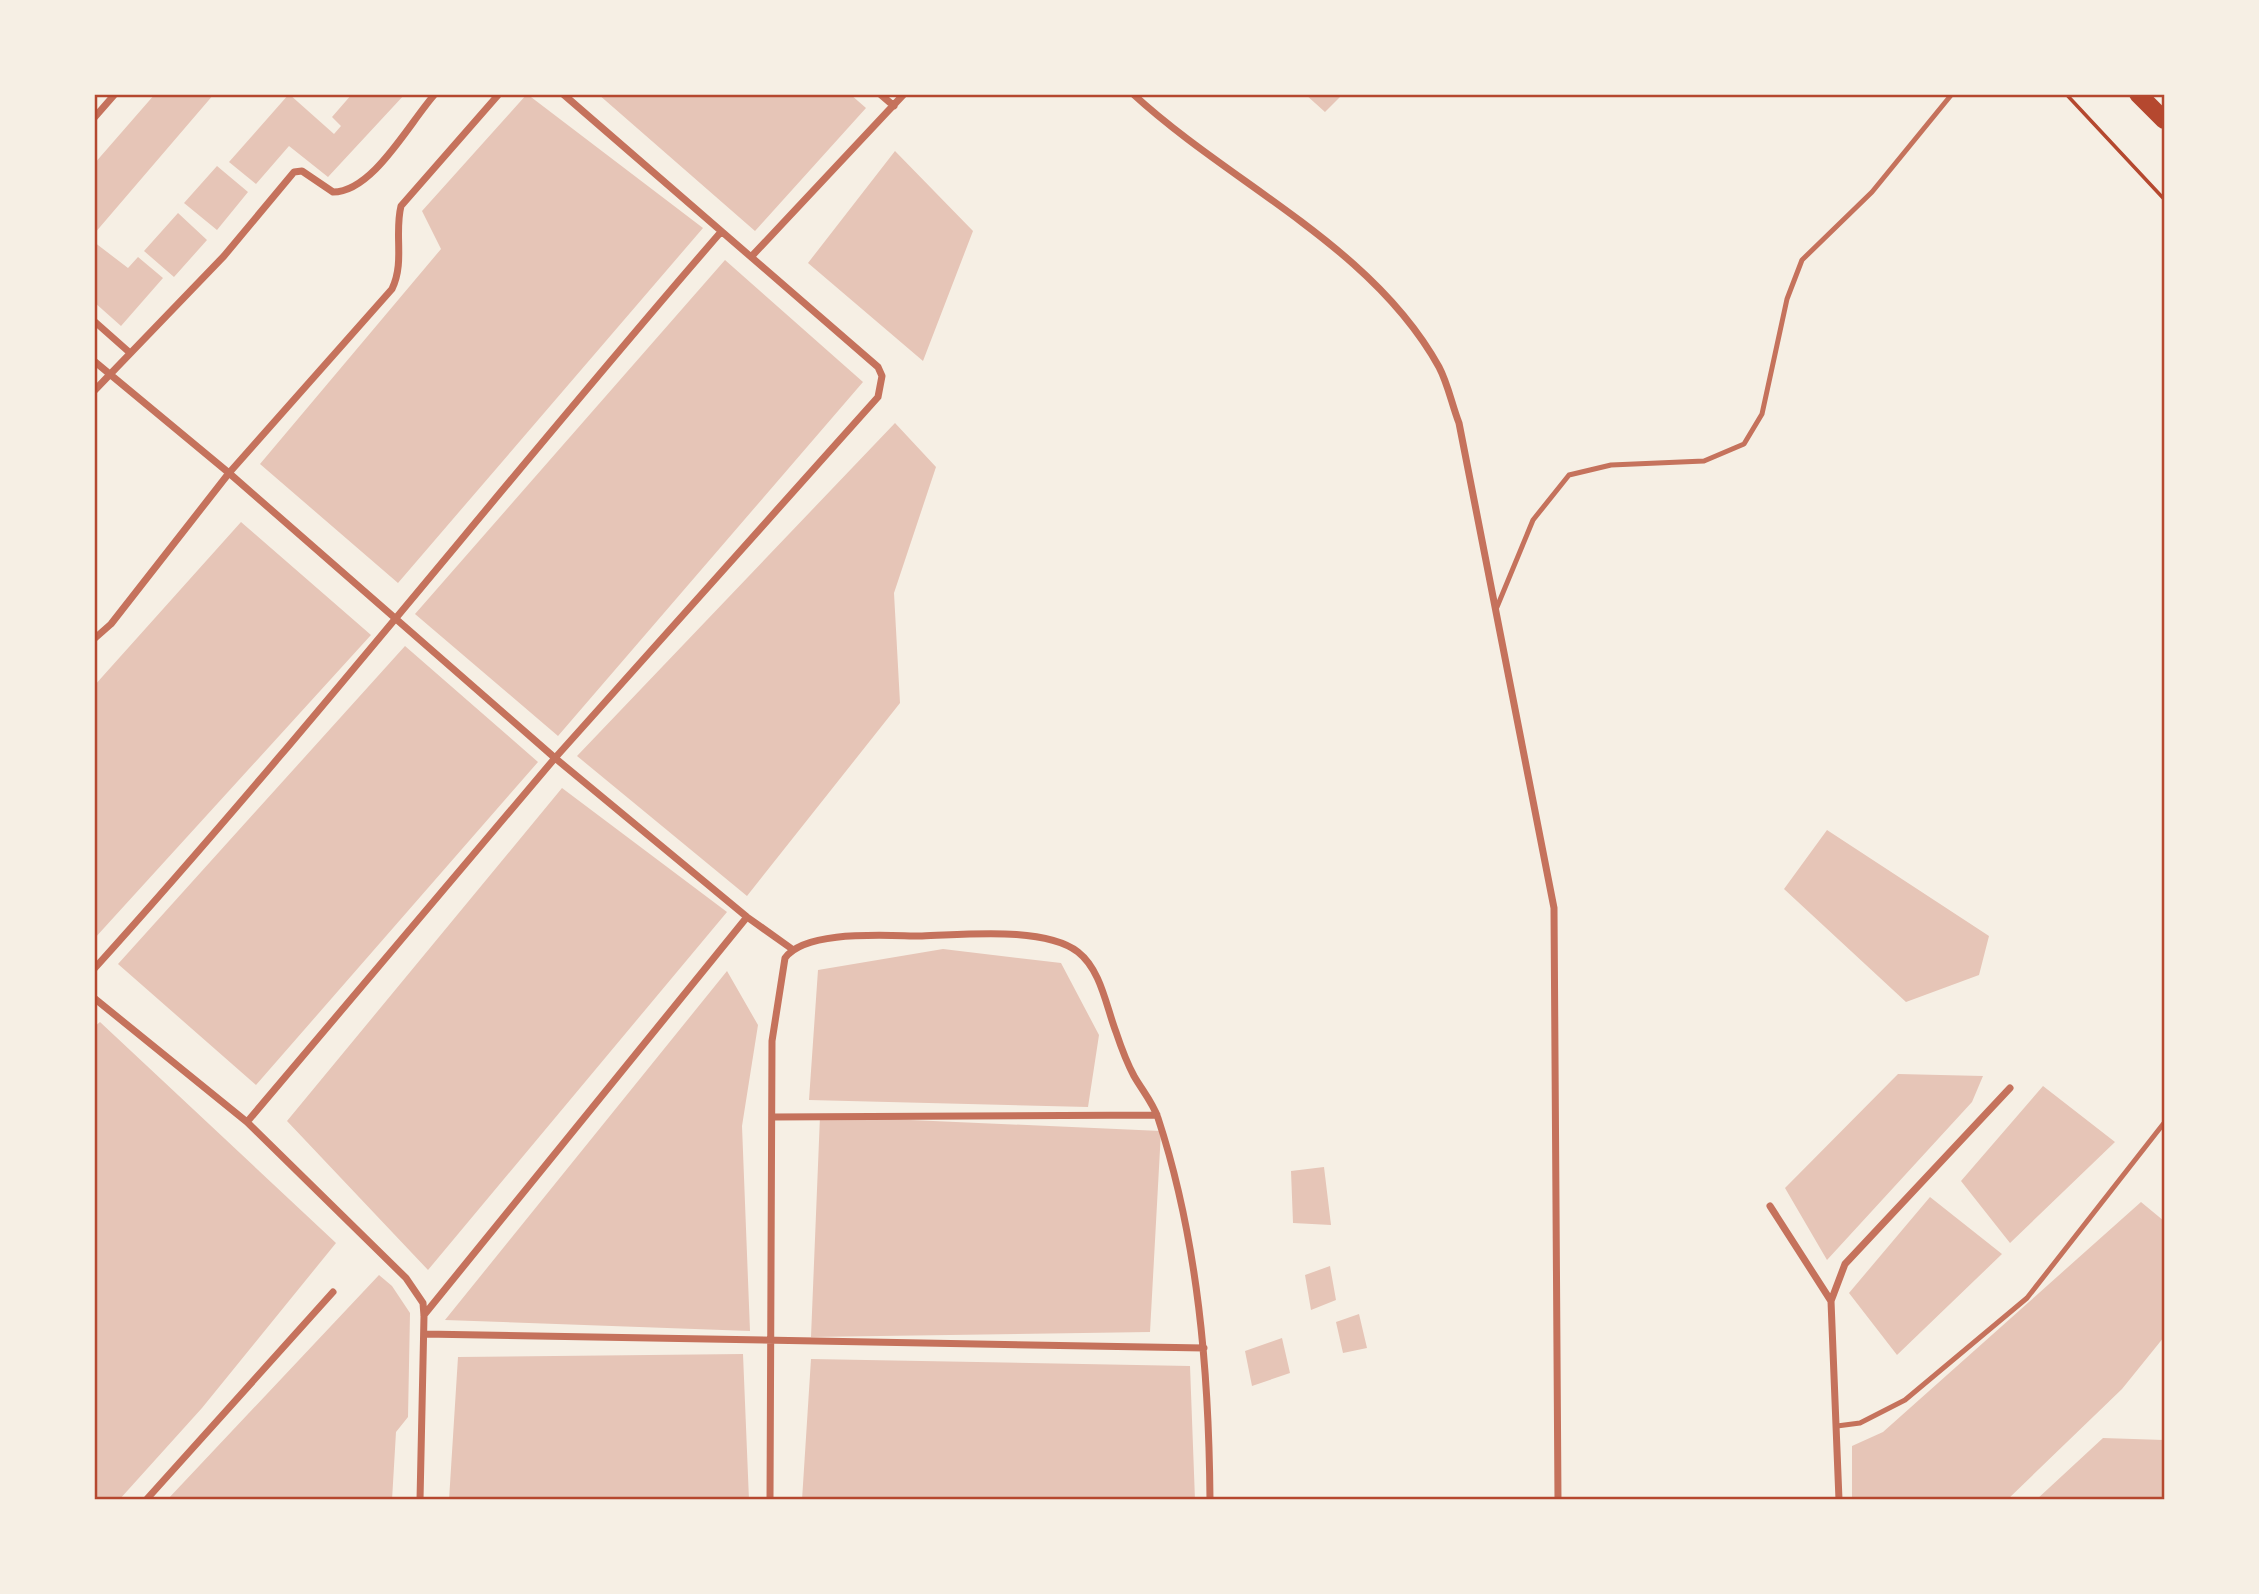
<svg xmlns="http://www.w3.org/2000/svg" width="2259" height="1594" font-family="'Noto Sans',sans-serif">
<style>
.building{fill:#e6c5b7}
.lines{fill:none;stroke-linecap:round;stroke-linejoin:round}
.path{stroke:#b5482f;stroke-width:3.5}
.service{stroke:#c5725c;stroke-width:5}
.minor{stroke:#c5725c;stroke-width:7}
.trunk{stroke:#b5482f;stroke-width:18}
.neatline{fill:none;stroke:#b5482f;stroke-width:2.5}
</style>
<rect width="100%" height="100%" fill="#f6efe4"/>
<path class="building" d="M155,94H214L94,234V164Z
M289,94L334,134L341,126L332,117L352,94H405L328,177L289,146L256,184L229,162Z
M527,94L703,228L398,583L260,464L441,249L422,211Z
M598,94H850L866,108L755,231Z
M1305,94H1343L1325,112Z
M895,151L973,231L923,361L808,263Z
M217,166L248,192L217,230L184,203Z
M178,213L207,240L174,277L144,251Z
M94,242L128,268L138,257L163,278L121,326L94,302Z
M725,260L863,382L558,736L415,614Z
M895,423L936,467L894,593L900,703L747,896L577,756Z
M241,522L371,635L94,939V686Z
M405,646L538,762L256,1085L118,964Z
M562,788L727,912L428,1270L287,1121Z
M1827,830L1989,936L1979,975L1906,1002L1784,889Z
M943,949L1061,963L1099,1035L1088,1107L809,1100L818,970Z
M727,971L758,1025L742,1126L750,1331L445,1320Z
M100,1022L336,1243L202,1408L119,1500H94V1027Z
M1898,1074L1983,1076L1972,1102L1827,1260L1785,1188Z
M2043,1086L2115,1142L2010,1243L1961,1181Z
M820,1116L1161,1131L1150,1332L811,1337Z
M1324,1167L1331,1225L1293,1223L1291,1171Z
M1930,1197L2002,1254L1897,1355L1849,1293Z
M2141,1202L2164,1221V1337L2122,1389L2007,1500H1852V1446L1883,1432Z
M1330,1266L1336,1300L1311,1310L1305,1275Z
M379,1275L392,1286L410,1313L408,1417L396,1432L392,1500H167Z
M1359,1314L1367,1348L1343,1353L1336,1322Z
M1282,1338L1290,1373L1252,1386L1245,1351Z
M743,1354L749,1500H449L458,1357Z
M811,1359L1190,1366L1195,1500H802Z
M2103,1438L2164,1440V1500H2036Z"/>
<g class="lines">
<path class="path" d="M2066,94L2164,199"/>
<path class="service" d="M1497,607L1533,520L1569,475L1611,465L1704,461L1744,444L1762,414L1787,299L1802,260L1872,192L1952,94
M1837,1426L1860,1423L1905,1400L2027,1298L2164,1123"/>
<path class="minor" d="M880,94L894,106
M1133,94C1232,185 1372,246 1439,367C1448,384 1452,405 1459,423L1554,908L1558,1500
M94,118L115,94
M751,257L904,94
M94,321L129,352
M94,361L229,473L555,758L747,917L792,949
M94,391L224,256L294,172L302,171L333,192C373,192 409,123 435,94
M94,639L111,624L229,473L392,289C405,262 394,234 401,206L499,94
M94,969C310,730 509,476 720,233
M94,998L247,1122L406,1278L423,1303L424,1316L420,1500
M773,1117L1157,1115
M247,1122L555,758L878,397L882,376L878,367L563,94
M1770,1206L1831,1301
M424,1315L747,917
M424,1334L1204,1348
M146,1500L333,1292
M770,1500L772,1041L785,958C806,929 887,936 922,936C963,935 1044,926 1078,952C1101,970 1106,1006 1116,1032C1121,1047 1127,1063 1134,1076C1142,1090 1153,1103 1158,1118C1198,1240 1209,1372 1210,1500
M1839,1500L1831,1301L1845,1264L2010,1088"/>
<path class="trunk" d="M2138,94L2164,120"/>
</g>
<rect width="2259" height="1594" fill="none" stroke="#f6efe4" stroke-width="192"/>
<rect x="96" y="96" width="2067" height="1402" class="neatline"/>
</svg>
